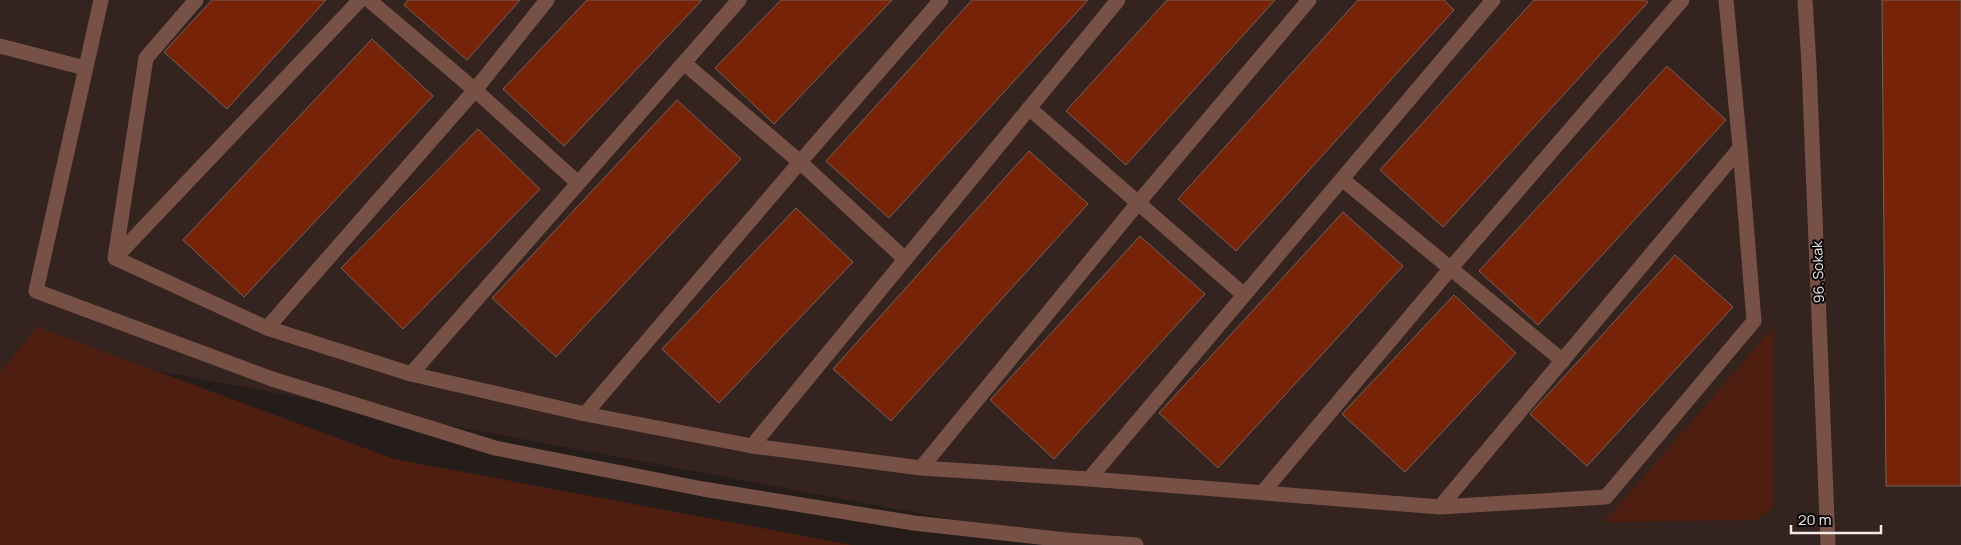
<svg xmlns="http://www.w3.org/2000/svg" width="1961" height="545" font-family="Manrope,sans-serif">
<style>
.built{fill:#34231e}
.green{fill:#4e1f11}
.building{fill:#772307;stroke:#716461}
.lines{fill:none;stroke-linecap:round;stroke-linejoin:round}
.minor{stroke:#775146;stroke-width:15}
.labels{text-anchor:middle;stroke-width:4;stroke-linejoin:round;paint-order:stroke}
.street-label{font-size:14px;fill:#f2ebe9;stroke:#0c0807}
</style>
<rect width="100%" height="100%" fill="#261c19"/>
<path class="built" d="M0,0H1961V545H1089L158,371L0,444Z"/>
<path class="green" d="M37,327L394,459L852,545H0V372Z
M1773,328L1774,507L1756,520L1604,522Z"/>
<path class="building" d="M212,0H326L227,109L164,52Z
M408,0H520L467,60L404,5Z
M587,0H702L564,146L503,89Z
M781,0H892L774,124L715,68Z
M972,0H1088L889,218L826,161Z
M1167,0H1275L1126,165L1066,111Z
M1358,0H1444L1454,10L1236,251L1178,199Z
M1534,0H1645L1648,2L1443,227L1380,170Z
M1882,0H1961V486H1886Z
M372,39L433,96L244,297L183,240Z
M1667,66L1726,120L1538,325L1479,271Z
M677,100L741,159L556,357L492,298Z
M478,129L540,189L403,329L341,268Z
M1029,151L1088,204L891,421L833,369Z
M796,208L853,262L719,403L662,349Z
M1343,212L1403,266L1218,468L1159,413Z
M1140,236L1205,294L1054,459L990,400Z
M1675,255L1733,307L1587,466L1530,414Z
M1454,295L1516,353L1405,472L1342,414Z"/>
<g class="lines">
<path class="minor" d="M101,0L36,291L272,379L495,448L703,489L914,523L1066,540L1136,545
M369,0L475,90L578,183
M1805,0L1809,65L1828,545
M0,46L85,68
M684,63L800,162L905,259
M1029,108L1244,295
M1342,179L1563,361
M115,258L267,328L411,374L585,414L752,446L921,468L1089,479L1440,507L1606,497L1754,321L1740,148L1726,0
M115,258L360,0
M115,258L146,58L196,0
M267,328L475,90L547,0
M411,374L739,0
M585,414L800,162L941,0
M752,446L1118,0
M921,468L1138,203L1309,0
M1089,479L1493,0
M1262,493L1451,268L1682,0
M1440,507L1740,148"/>
</g>
<g class="labels">
<g class="street-label">
<text transform="translate(1818 272) rotate(-92)" y="5">96. Sokak</text>
</g>
</g>
<path d="M1791 525v8h90v-8" fill="none" stroke="#f2ebe9" stroke-width="2.5"/>
<text x="1798" y="525" font-size="15" fill="#f2ebe9" stroke="#0c0807" stroke-width="4" paint-order="stroke">20 m</text>
</svg>
